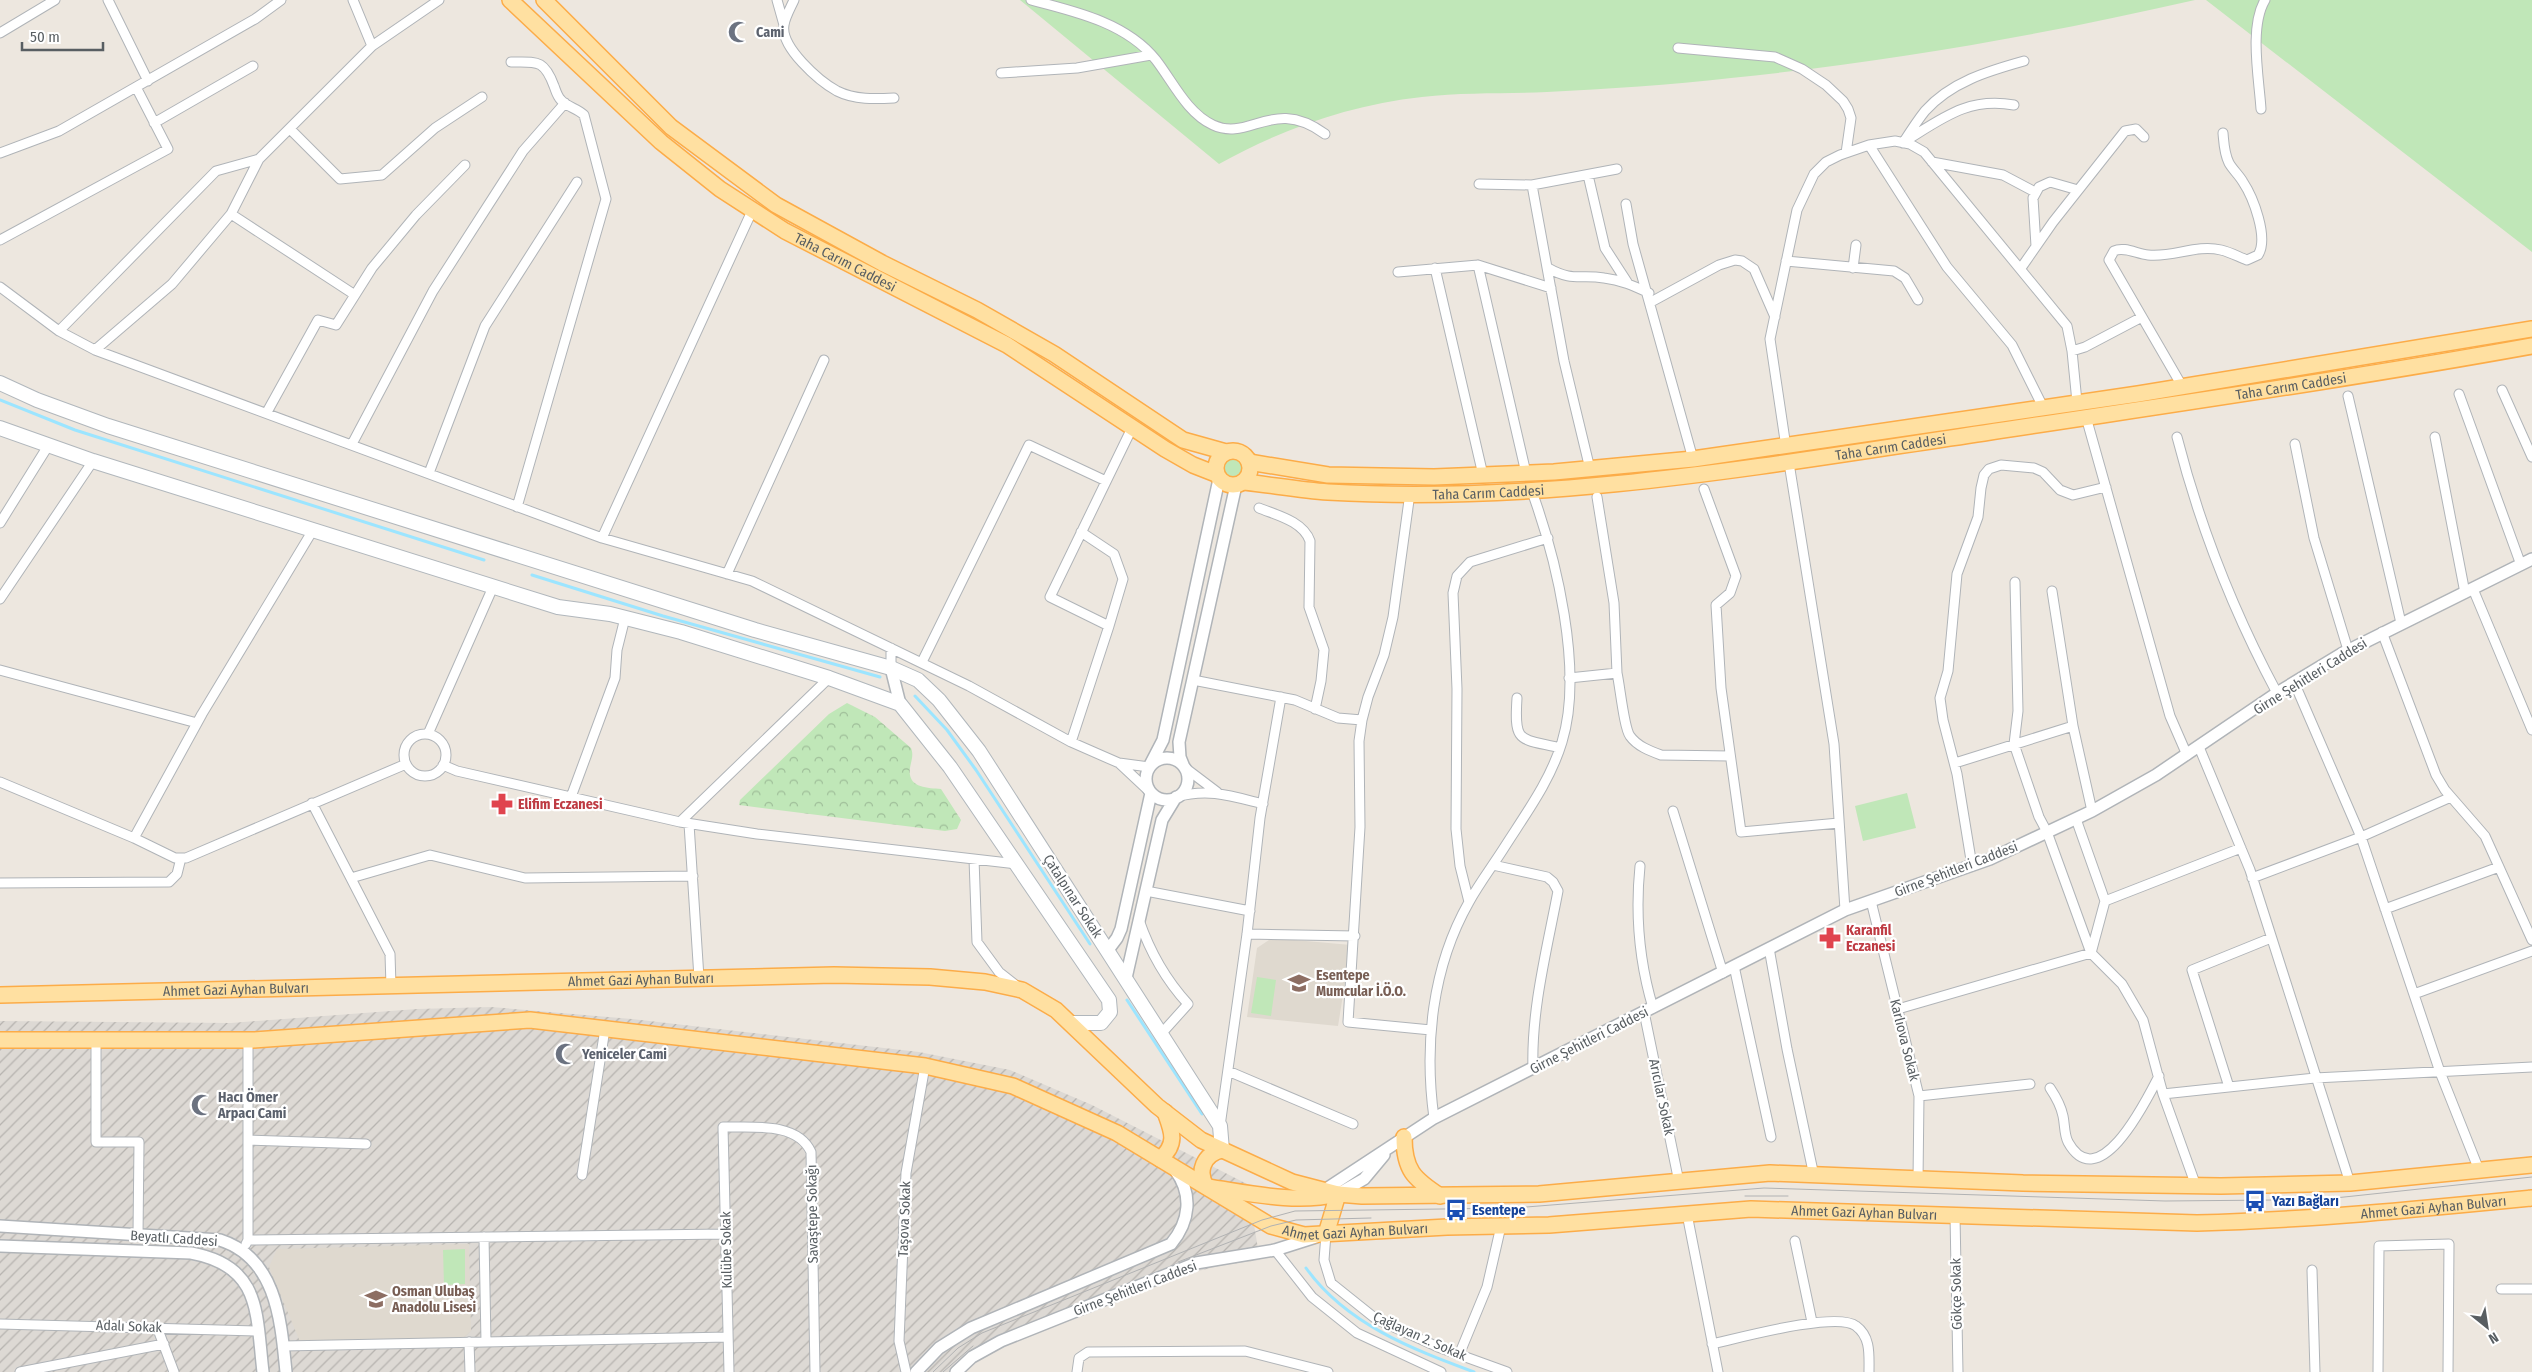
<svg xmlns="http://www.w3.org/2000/svg" width="2532" height="1372" font-family="'Fira Sans Condensed',sans-serif">
<style>
.industrial{fill:url(#industrial-furrows)}
.education{fill:#dfd9cf}
.grass{fill:#c0e7b8}
.forest{fill:url(#forest-crowns)}
.lines{fill:none;stroke-linecap:round;stroke-linejoin:round}
.stream{stroke:#9ce5ff;stroke-width:3}
.minor-casing{stroke:#b0b4b8;stroke-width:11}
.tertiary-casing{stroke:#b0b4b8;stroke-width:14}
.secondary-casing{stroke:#b1b7bc;stroke-width:16}
.primary-casing{stroke:#fcac48;stroke-width:18}
.minor{stroke:#fff;stroke-width:9}
.tertiary{stroke:#fff;stroke-width:11}
.secondary{stroke:#fff;stroke-width:14}
.primary{stroke:#ffe0a1;stroke-width:15}
.tram{stroke:#b1b2b3;stroke-width:1}
.labels{text-anchor:middle;stroke-width:4.5;stroke-linejoin:round;paint-order:stroke}
.worship-label{font-size:14px;font-weight:bold;fill:#5b616d;stroke:#fff;text-anchor:start}
.street-label{font-size:14px;fill:#585e62;stroke:#fff}
.health-label{font-size:14px;font-weight:bold;fill:#be3a42;stroke:#fff;text-anchor:start}
.education-label{font-size:14px;font-weight:bold;fill:#785e54;stroke:#fff;text-anchor:start}
.transit-label{font-size:14px;font-weight:bold;fill:#164399;stroke:#fff;text-anchor:start}
</style>
<defs>
<pattern id="industrial-furrows" width="10" height="10" patternUnits="userSpaceOnUse" patternTransform="scale(1.25)"><rect width="10" height="10" fill="#ddd9d4"/><path d="M-1 1l2-2M0 10L10 0M9 11l2-2" fill="none" stroke="#b6b3af"/></pattern>
<pattern id="forest-crowns" width="20" height="18" patternUnits="userSpaceOnUse" patternTransform="scale(1.25)"><rect width="20" height="18" fill="#c0e7b8"/><path d="M2 6a3 3 0 1 1 6 0M12 15a3 3 0 1 1 6 0" fill="none" stroke="#9fbe99"/></pattern>
</defs>
<rect width="100%" height="100%" fill="#ede7df"/>
<path class="industrial" d="M491,1007L632,1019L919,1052L1010,1070L1092,1105L1247,1184L1260,1260L1223,1265L1182,1275L1025,1336L981,1357L964,1372H0V1021L231,1023L417,1009Z"/>
<path class="education" d="M1272,938L1351,945L1338,1026L1247,1017L1257,948Z
M469,1244L471,1331L461,1340L301,1344L269,1267L277,1249Z"/>
<path class="grass" d="M1020,0H2195C2042,35 1888,62 1731,78C1670,85 1608,89 1547,92C1505,94 1463,92 1422,97C1349,105 1282,129 1219,164Z
M2206,0H2532V252Z
M1223 468a10 10 0 1 1 20 0a10 10 0 1 1-20 0Z
M1907,793L1916,828L1863,841L1855,806Z
M1257,977L1276,980L1271,1016L1251,1013Z
M465,1249V1284L444,1285L443,1250Z"/>
<path class="forest" d="M847,703L875,717L911,748C914,755 911,761 910,768C907,788 927,788 941,789L961,820L957,829L945,831L739,805L740,800L829,714Z"/>
<g class="lines">
<path class="stream" d="M0,400L75,430L484,560
M532,575L663,616L880,677
M915,696L947,730L976,770L1090,944
M1127,1000L1202,1114
M1306,1268C1346,1324 1412,1349 1474,1372"/>
<g class="minor-casing">
<path id="minor" d="M108,0L148,81
M353,0L372,46
M777,0L784,25
M794,0C791,7 785,17 784,25C780,47 819,81 837,91C855,100 875,99 894,98
M1031,0C1074,11 1127,23 1156,60C1173,82 1187,113 1213,125C1250,142 1273,96 1325,134
M0,33L55,0
M1678,48L1775,57L1802,69L1826,85L1843,101L1848,109L1851,118L1846,153
M511,62C537,62 544,59 554,86C556,91 557,96 561,100C567,107 577,108 584,115L606,199L517,507
M1001,73L1077,68L1151,55
M2261,109C2259,78 2249,27 2265,0
M154,123L253,66
M290,129L340,179L382,175L435,128L482,97
M1907,140C1944,117 1969,97 2014,105
M1903,143C1910,132 1917,121 1925,111C1951,82 1988,71 2024,61
M1869,145L1947,267L2012,345L2043,407
M0,153L59,131L255,19L281,0
M1932,162L2003,175L2035,192
M1588,175L1605,248L1627,282
M1479,184L1532,185L1617,169
M1532,185L1564,361L1590,469
M1626,204L1633,244L1693,459
M231,214L355,295
M0,240L168,149L136,87
M2036,246L2033,198L2039,187L2050,182L2078,190
M1786,261L1894,271L1905,278L1918,300
M1478,265L1526,473
M1435,268L1483,475
M1548,268C1573,282 1580,274 1604,278C1621,280 1634,286 1649,293
M1853,268L1856,245
M2021,268L2053,222L2125,131L2136,129L2144,137
M1398,272L1478,265L1551,288
M0,287L59,331L95,350L602,538L752,581L969,686L1071,742L1119,763L1149,767
M1651,302L1719,265L1735,260L1742,261L1754,269L1775,317
M59,331L216,171L259,159
M95,350L172,284L231,214L259,159L372,46L439,0
M2072,351L2085,347L2142,317
M2182,386L2109,260L2114,251C2124,246 2137,254 2148,255C2173,258 2196,244 2221,250C2230,252 2239,257 2247,260L2258,255C2269,238 2253,197 2243,182C2239,175 2233,170 2229,163C2224,153 2224,144 2223,133
M2502,390L2532,457
M2459,394L2521,565
M2348,396L2401,623
M267,412L318,320L336,325L372,268L416,215L465,165
M2086,417L2170,716L2187,755
M2177,437C2200,527 2233,611 2277,693
M2435,437L2465,593
M352,444L433,291L523,151L565,103
M2295,444L2314,538L2348,650
M1786,447L1770,339L1797,210L1814,174L1826,162L1840,155L1869,145L1895,141L1910,144L1924,152L2067,326L2072,351L2077,402
M1789,463L1834,744L1845,910
M429,473L485,326L577,182
M1704,489L1736,576L1730,593L1716,605L1721,688L1741,832L1839,823
M1410,493L1393,617L1384,655L1368,697L1362,720L1359,741L1360,827L1348,1022L1431,1030
M1597,497L1614,603L1617,673
M1259,508C1276,515 1303,521 1310,541L1309,607L1324,650L1321,681L1315,709
M0,523L48,446
M1081,532L1114,554L1123,579L1109,626
M602,538L752,211
M727,574L824,360
M2015,582L2018,711L2014,744L2039,817L2047,832L2091,953L2122,984L2143,1020L2163,1094L2196,1186
M2473,589L2532,730
M2052,591L2073,726L2092,811
M0,599L93,461
M2382,632L2436,775L2445,790L2485,836L2532,940
M891,648V668
M922,662L1029,445L1106,481
M0,670L197,723
M1569,678L1617,673C1620,686 1624,728 1630,736C1637,746 1650,751 1661,755L1730,756
M1193,680L1295,700L1338,718L1362,720
M2294,682L2361,837L2440,1072L2479,1170
M1517,698C1514,744 1519,738 1560,748
M428,734L493,587
M404 755a21 21 0 1 1 42 0a21 21 0 1 1-42 0Z
M1071,742L1109,626L1050,597L1132,428
M2199,747L2250,870L2350,1183
M1119,763L1151,793
M1955,763L2073,726
M443,765L457,771L680,822L829,678
M1184,767L1217,792
M0,782L134,838L175,858H186L406,764
M571,797L615,678L617,650L625,618
M1176,797C1209,788 1231,796 1263,804
M312,803L390,954L391,986
M1673,811L1723,973
M680,822L757,834L1017,864
M689,824L699,978
M134,838L202,714L313,530
M974,859L977,942L999,972L1018,987
M1493,865L1547,877L1553,882L1558,891C1547,949 1531,1010 1533,1069
M1640,866C1635,915 1639,961 1653,1008
M1972,866L1957,774L1943,720L1940,698L1948,671L1957,574L1978,517L1981,488L1984,475L1989,469L2001,465L2034,468L2043,472L2060,490L2073,495L2106,487
M351,878L430,855L525,878L693,876
M2252,878L2361,837L2451,797
M0,883L169,882L177,874L181,858
M1146,891L1250,911
M1871,901L1919,1096L1918,1180
M2105,901L2241,848
M1469,902L1460,866L1456,829L1457,689L1453,593L1457,576L1470,562L1548,538
M2385,909L2499,867
M1139,920C1150,952 1165,979 1188,1004L1161,1034
M1247,934L1355,936
M1769,948L1787,1049L1814,1176
M1734,966L1771,1137
M2414,994L2532,951
M1898,1009L2091,953L2105,901L2076,819
M1644,1012L1679,1182
M96,1040V1142H139L138,1235
M1228,1071L1353,1124
M2229,1087L2192,970L2271,938
M2050,1088C2056,1097 2061,1106 2063,1116C2065,1125 2064,1134 2068,1142C2099,1198 2147,1099 2159,1076
M2163,1094L2315,1078L2532,1067
M1919,1096L2030,1084
M1434,1118C1424,1045 1432,967 1469,902C1479,884 1491,868 1502,851C1524,816 1550,782 1562,742C1584,671 1556,557 1531,489
M1220,1126L1247,934L1260,818L1281,697
M248,1140L366,1144
M582,1175L605,1029
M1687,1214L1718,1372
M1955,1216L1958,1372
M1326,1234L1324,1260L1331,1283L1376,1319L1438,1347L1507,1372
M484,1237L486,1342
M248,1240L726,1234
M1795,1241L1812,1322
M246,1244L248,1240V1040
M1275,1250L1312,1297L1357,1333L1441,1372
M2312,1270L2315,1372
M2501,1289H2532
M0,1324L258,1331
M157,1327L174,1372
M469,1342L470,1372
M1712,1344C1739,1338 1837,1311 1856,1326C1871,1337 1869,1355 1869,1372
M283,1346L728,1337
M1459,1355L1487,1287L1501,1226
M20,1372L164,1344
M729,1372L723,1127C750,1128 797,1121 811,1152L815,1372
M906,1372L899,1341L906,1173L925,1066
M1077,1372L1079,1358L1088,1352L1245,1351L1328,1372
M2378,1372L2379,1246L2449,1244L2448,1372"/>
</g>
<g class="tertiary-casing">
<path id="tertiary" d="M891,668L900,704
M1146 779a21 21 0 1 1 42 0a21 21 0 1 1-42 0Z
M1149,767L1163,740L1219,479
M1184,767L1180,757L1179,742L1236,485
M1108,950L1117,938L1121,929L1151,793
M1126,978L1162,820L1176,797
M1323,1191L1434,1118L1845,910L1990,859L2092,811L2156,775L2277,693L2343,653L2532,559
M1338,1194L1364,1179L1384,1155
M0,1226L220,1240C277,1258 281,1322 286,1372
M0,1246L191,1253C262,1266 256,1314 263,1372
M916,1372L939,1348L971,1328L1171,1244C1190,1221 1193,1194 1175,1170
M956,1372L972,1357L1001,1341L1196,1263L1275,1250L1316,1237"/>
</g>
<g class="secondary-casing">
<path id="secondary" d="M0,383L37,400L108,426L755,630L891,668L918,680L939,700L979,751L1220,1126L1222,1150
M0,428L93,461L558,607L610,614L681,632L829,678L900,704L950,767L1109,1000L1110,1012L1101,1023H1072"/>
</g>
<g class="primary-casing">
<g id="primary">
<path id="s1" d="M510,0L661,142L720,189L785,231L1007,345L1165,449L1193,465L1216,474"/>
<path d="M544,0L671,127L776,205L882,263L977,310L1054,354L1183,440L1226,452"/>
<circle cx="1233" cy="468" r="17"/>
<path d="M1249,462L1328,475L1434,477L1554,472L1693,459L2138,394L2532,329"/>
<path id="s2" d="M1244,482C1272,485 1300,490 1328,492C1548,505 1767,465 1984,433C2167,405 2350,379 2532,346"/>
<path id="s3" d="M0,995L834,975L930,977L985,982L1022,990L1056,1010L1157,1106L1201,1140L1292,1182L1338,1194L1362,1196L1539,1194L1770,1173L2023,1183L2221,1186L2350,1183L2532,1165"/>
<path id="s4" d="M0,1040H253L530,1020L925,1066L1013,1086L1117,1133L1271,1226L1304,1235L1447,1227L1549,1225L1751,1209L2197,1223C2309,1220 2420,1209 2532,1198"/>
<path d="M1404,1137C1404,1170 1414,1179 1440,1196"/>
<path d="M1222,1150C1204,1154 1196,1172 1207,1187C1249,1193 1295,1204 1338,1194L1326,1234"/>
<path d="M1160,1159C1178,1144 1172,1131 1165,1112"/>
</g>
</g>
<use href="#minor" class="minor"/>
<use href="#tertiary" class="tertiary"/>
<use href="#secondary" class="secondary"/>
<use href="#primary" class="primary"/>
<path class="tram" d="M1745,1196H1788
M1178,1262L1271,1226L1296,1220L1371,1218
M933,1372L958,1348L982,1333L1262,1220L1295,1211L1514,1208L1764,1188L2165,1201L2275,1200L2335,1198L2532,1177
M943,1372L973,1346"/>
</g>
<defs>
<g id="mosque-bare" transform="scale(1.725)"><path d="M3.5-4.9A6 6 0 1 0 3.5 4.9A5 5 0 1 1 3.5-4.9Z" fill="#6b7280" stroke="#fff" stroke-width="2.5" paint-order="stroke"/></g>
<g id="pharmacy-bare" transform="scale(1.725)"><path d="M-2-6h4v4h4v4h-4v4h-4v-4h-4v-4h4Z" fill="#e0444e" stroke="#fff" stroke-width="2.5" paint-order="stroke"/></g>
<g id="school-bare" transform="scale(1.725)"><path d="M0-5L7-2L0 1L-7-2ZM-4 1L0 2.5L4 1V4Q0 6-4 4Z" fill="#8d6e63" stroke="#fff" stroke-width="2.5" paint-order="stroke"/></g>
<g id="bus-bare" transform="scale(1.725)"><path d="M-5-6H5V4H4V6H2V4H-2V6H-4V4H-5ZM-3.5-4V0h7V-4ZM-3.5 1.2v1.5H-2V1.2ZM2 1.2v1.5H3.5V1.2Z" fill="#1a4fb4" stroke="#fff" stroke-width="2.5" paint-order="stroke"/></g>
</defs>
<g fill-rule="evenodd">
<use href="#mosque-bare" x="739" y="32"/>
<use href="#pharmacy-bare" x="502" y="804"/>
<use href="#pharmacy-bare" x="1830" y="938"/>
<use href="#school-bare" x="1299" y="983"/>
<use href="#mosque-bare" x="566" y="1054"/>
<use href="#mosque-bare" x="202" y="1105"/>
<use href="#bus-bare" x="2255" y="1201"/>
<use href="#bus-bare" x="1456" y="1210"/>
<use href="#school-bare" x="376" y="1299"/>
</g>
<g class="labels">
<g class="worship-label">
<text x="756" y="37">Cami</text>
<text x="582" y="1059">Yeniceler Cami</text>
<text x="218" y="1102">Hacı Ömer<tspan x="218" dy="16">Arpacı Cami</tspan></text>
</g>
<g class="street-label">
<text dy="5" stroke="none"><textPath href="#s1" startOffset="428">Taha Carım Caddesi</textPath></text>
<text dy="5" stroke="none"><textPath href="#s2" startOffset="1055">Taha Carım Caddesi</textPath></text>
<text dy="5" stroke="none"><textPath href="#s2" startOffset="650">Taha Carım Caddesi</textPath></text>
<text dy="5" stroke="none"><textPath href="#s2" startOffset="245">Taha Carım Caddesi</textPath></text>
<text transform="translate(2310 676) rotate(-32)" y="5">Girne Şehitleri Caddesi</text>
<text transform="translate(1956 869) rotate(-21)" y="5">Girne Şehitleri Caddesi</text>
<text transform="translate(1073 896) rotate(57)" y="5">Çatalpınar Sokak</text>
<text dy="5" stroke="none"><textPath href="#s3" startOffset="641">Ahmet Gazi Ayhan Bulvarı</textPath></text>
<text dy="5" stroke="none"><textPath href="#s3" startOffset="236">Ahmet Gazi Ayhan Bulvarı</textPath></text>
<text transform="translate(1589 1040) rotate(-27)" y="5">Girne Şehitleri Caddesi</text>
<text transform="translate(1905 1040) rotate(76)" y="5">Karlıova Sokak</text>
<text transform="translate(1662 1097) rotate(78)" y="5">Arıcılar Sokak</text>
<text dy="5" stroke="none"><textPath href="#s4" startOffset="2478">Ahmet Gazi Ayhan Bulvarı</textPath></text>
<text dy="5" stroke="none"><textPath href="#s4" startOffset="1908">Ahmet Gazi Ayhan Bulvarı</textPath></text>
<text transform="translate(812 1214) rotate(-91)" y="5">Savaştepe Sokağı</text>
<text transform="translate(904 1219) rotate(-88)" y="5">Taşova Sokak</text>
<text dy="5" stroke="none"><textPath href="#s4" startOffset="1398">Ahmet Gazi Ayhan Bulvarı</textPath></text>
<text transform="translate(174 1238) rotate(4)" y="5">Beyatlı Caddesi</text>
<text transform="translate(726 1250) rotate(-91)" y="5">Kulübe Sokak</text>
<text transform="translate(1135 1288) rotate(-21)" y="5">Girne Şehitleri Caddesi</text>
<text transform="translate(1956 1294) rotate(-91)" y="5">Gökçe Sokak</text>
<text transform="translate(129 1326) rotate(2)" y="5">Adalı Sokak</text>
<text transform="translate(1420 1336) rotate(24)" y="5">Çağlayan 2. Sokak</text>
</g>
<g class="health-label">
<text x="518" y="809">Elifim Eczanesi</text>
<text x="1846" y="935">Karanfil<tspan x="1846" dy="16">Eczanesi</tspan></text>
</g>
<g class="education-label">
<text x="1316" y="980">Esentepe<tspan x="1316" dy="16">Mumcular İ.Ö.O.</tspan></text>
<text x="392" y="1296">Osman Ulubaş<tspan x="392" dy="16">Anadolu Lisesi</tspan></text>
</g>
<g class="transit-label">
<text x="2272" y="1206">Yazı Bağları</text>
<text x="1472" y="1215">Esentepe</text>
</g>
</g>
<g transform="translate(2487 1327) rotate(150)" stroke="#ffffff" stroke-width="4" paint-order="stroke">
<path d="M0-4L9 19L0 12L-9 19Z" fill="#585e62"/>
<text y="-8" font-size="14" font-weight="bold" text-anchor="middle" fill="#585e62">N</text>
</g>
<path d="M22 42v8h81v-8" fill="none" stroke="#585e62" stroke-width="2.5"/>
<text x="30" y="42" font-size="15" fill="#585e62" stroke="#ffffff" stroke-width="4" paint-order="stroke">50 m</text>
</svg>
